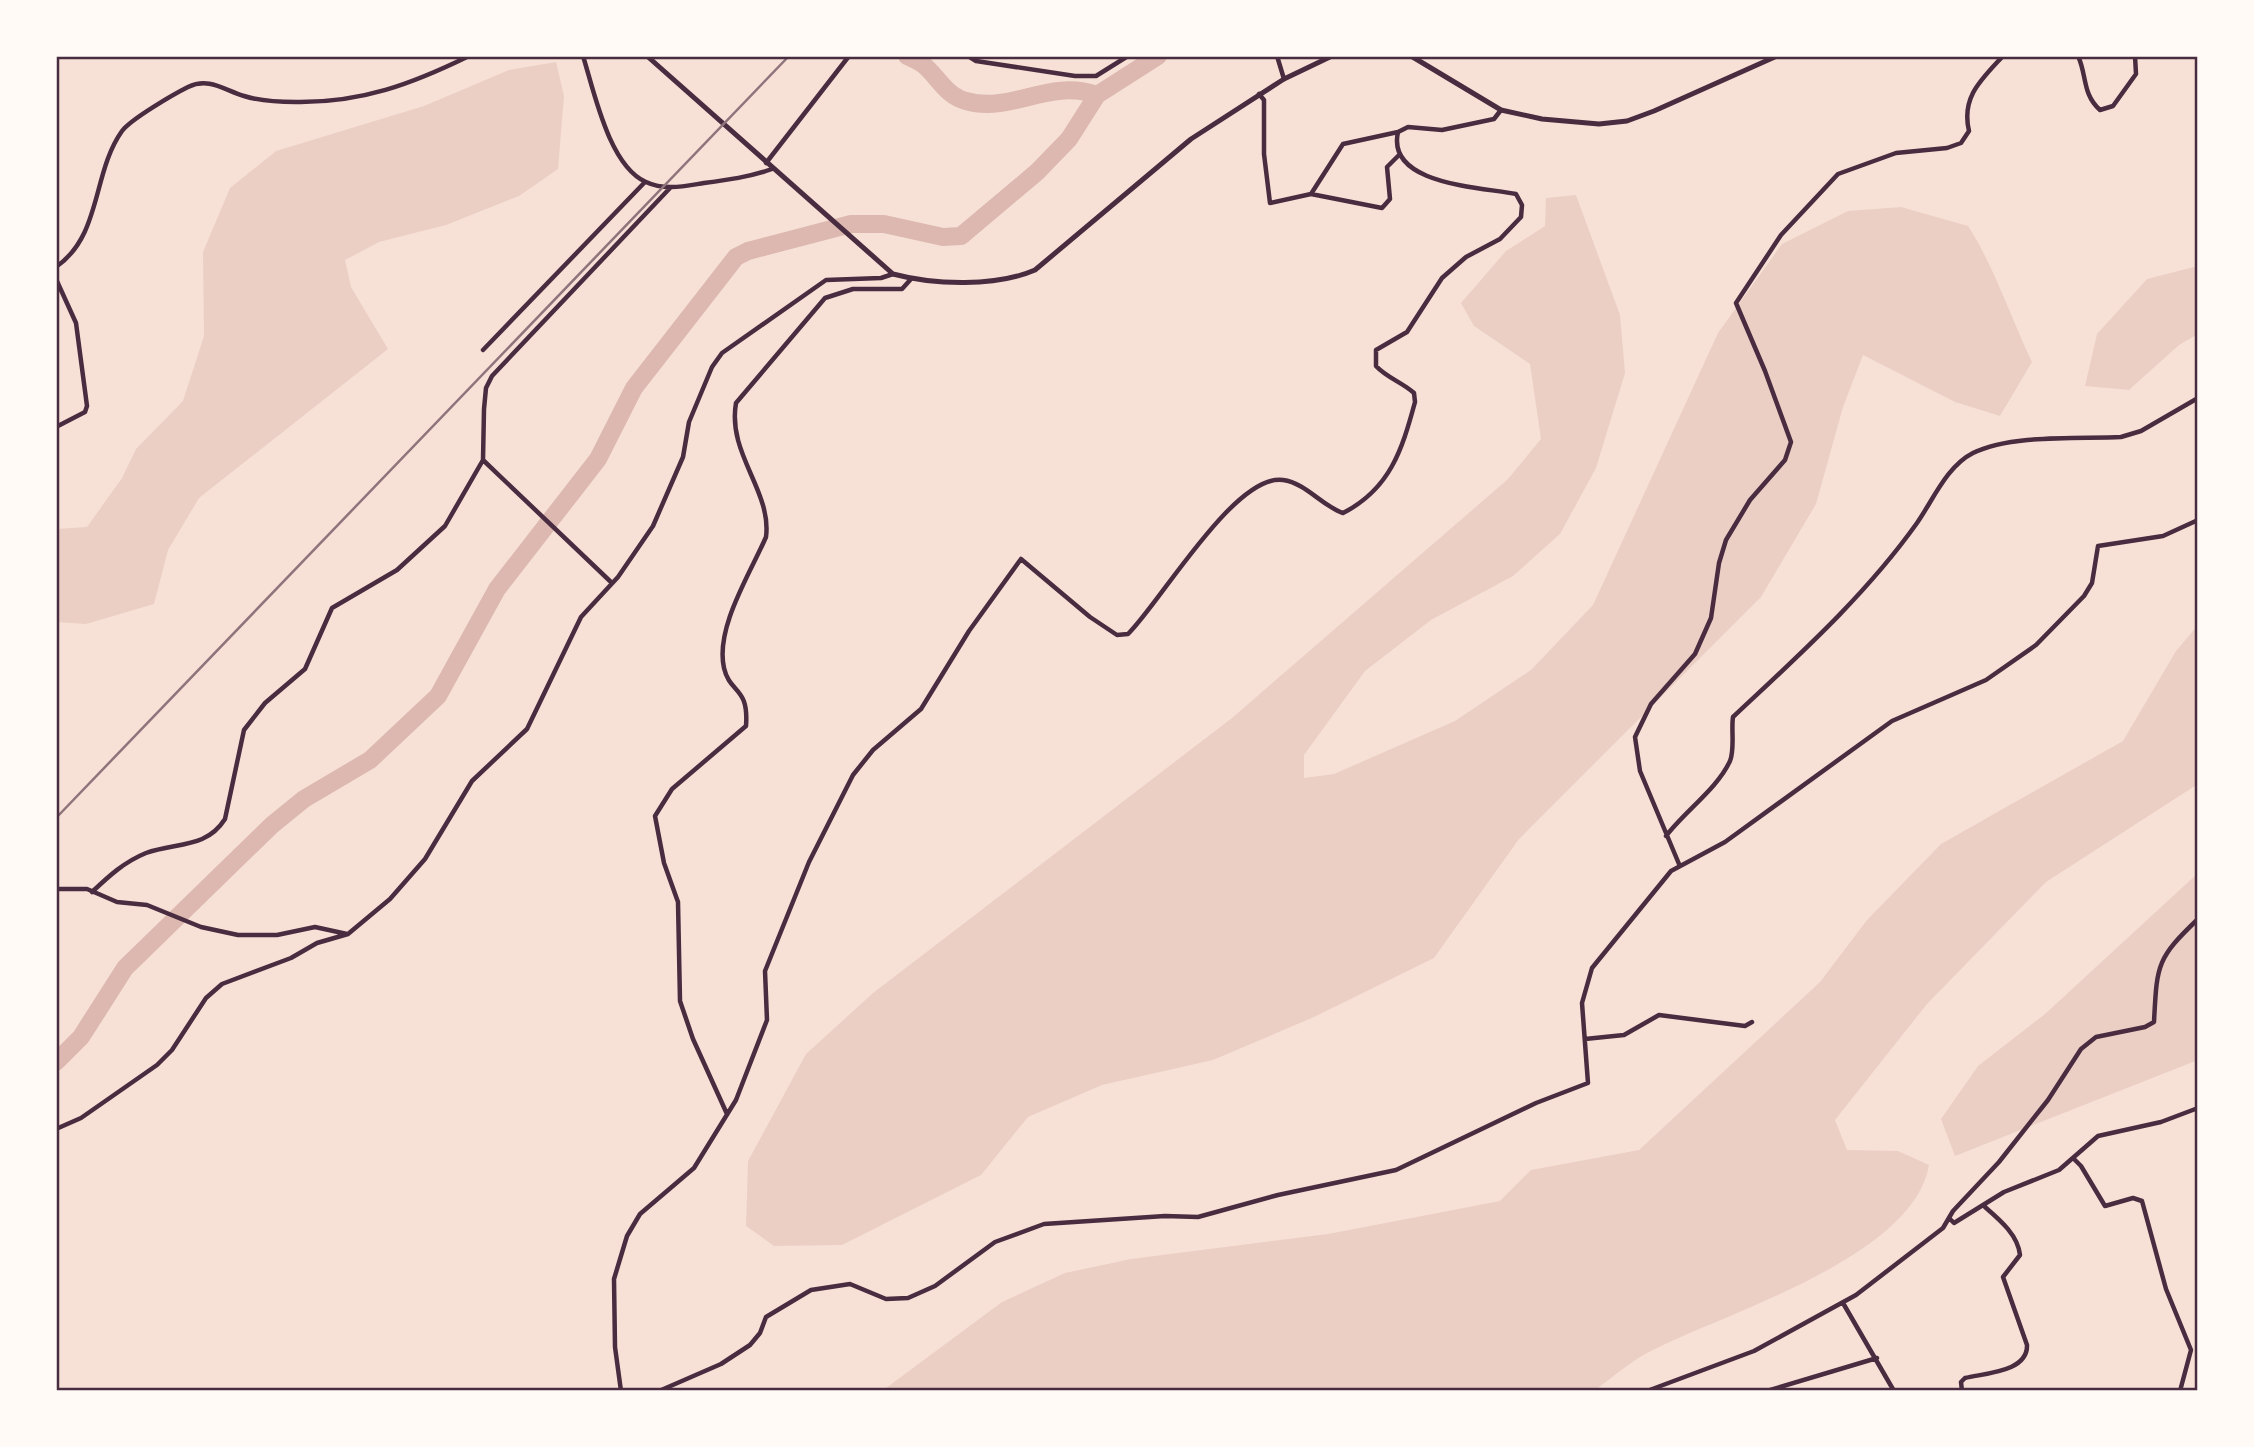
<svg xmlns="http://www.w3.org/2000/svg" width="2254" height="1447" font-family="Figtree,sans-serif">
<style>
.green{fill:#ebcfc5}
.lines{fill:none;stroke-linecap:round;stroke-linejoin:round}
.river{stroke:#dcb8b0;stroke-width:18}
.minor{stroke:#4a2c40;stroke-width:4.5}
.secondary{stroke:#4a2c40;stroke-width:5}
.rail{stroke:#8f747c;stroke-width:2.5}
.neatline{fill:none;stroke:#4a2c40;stroke-width:2.5}
</style>
<rect width="100%" height="100%" fill="#f7e1d7"/>
<path class="green" d="M556,62L564,96L558,169L519,196L446,225L379,242L345,260L351,287L388,349L199,498L168,550L154,604L86,624L56,622V529L87,527L122,478L136,449L183,401L204,336L203,252L230,188L276,151L424,106L509,70Z
M1576,195L1620,315L1625,373L1596,468L1560,534L1513,576L1431,620L1365,671L1304,755V778L1334,774L1455,721L1531,670L1593,605L1718,333L1782,244L1848,211L1901,207L1968,226C1995,268 2010,316 2032,362L2000,416L1955,402L1863,355L1843,407L1816,504L1761,597L1519,839L1434,958L1314,1017L1213,1060L1102,1085L1028,1117L981,1175L842,1245L774,1246L746,1226L748,1161L806,1054L873,993L1232,718L1508,479L1541,439L1530,364L1474,326L1461,303L1506,251L1545,226L1546,198Z
M2198,266V334L2179,345L2129,390L2085,386L2097,334L2147,279Z
M2198,625V784L2046,882L1927,1004L1835,1120L1847,1150L1898,1151L1929,1165C1914,1256 1729,1312 1655,1349C1633,1359 1613,1377 1594,1391H882L1002,1302L1065,1273L1131,1259L1328,1234L1500,1201L1531,1170L1639,1150L1820,982L1867,920L1941,844L2123,741L2176,651Z
M2198,873V1060L1955,1156L1941,1119L1978,1066L2045,1014Z"/>
<g class="lines">
<path class="river" d="M907,56C913,59 921,62 926,67C939,79 947,96 966,101C1012,114 1048,78 1097,95L1158,56
M56,1062L81,1037L125,968L272,825L304,799L370,760L438,696L497,589L598,459L634,388L736,257L748,251L851,224H884L943,237L961,236L1037,172L1069,139L1097,95"/>
<path class="minor" d="M583,56C594,91 609,166 646,182C665,191 685,186 704,183C727,180 750,177 772,169
M968,56L976,61L1075,76H1096L1128,56
M1277,56L1284,79
M2078,56C2087,75 2082,94 2100,110L2113,106L2136,74L2135,56
M1259,94L1264,100V154L1270,203L1311,194L1382,208L1390,199L1387,167L1398,156
M766,163L849,56
M1311,194L1343,144L1398,132
M56,267C102,235 92,173 122,131C131,119 174,94 188,87C209,77 224,90 244,96C260,101 279,102 296,102C361,103 412,84 469,56
M56,279L76,323L87,406L85,412L56,427
M483,350L645,182
M483,460L612,583
M1666,836C1685,811 1717,789 1730,761C1735,749 1731,730 1733,717C1798,656 1865,596 1917,523C1933,500 1947,466 1973,453C2012,434 2078,439 2121,437L2141,431L2198,398
M1679,864L1640,771L1635,737L1651,704L1695,654L1711,618L1719,563L1726,540L1750,500L1785,460L1791,442L1765,371L1736,303L1781,235L1838,174L1896,153L1947,148L1961,143L1969,131C1961,97 1981,80 2003,56
M56,889H87L117,902L147,905L201,927L238,935H277L315,927L347,934
M92,892C109,876 124,862 146,853C176,842 206,849 225,819L244,730L265,703L305,669L332,608L397,570L445,526L483,460L484,409L486,388L492,376L670,188
M1585,1039L1624,1035L1659,1015L1745,1026L1752,1022
M727,1114L693,1039L680,1001L678,902L664,863L655,816L672,789L746,726C749,686 730,694 724,668C715,628 750,574 766,537C772,491 727,454 736,403L825,298L853,289H902L911,279
M56,1129L81,1118L157,1065L172,1050L206,998L222,984L291,958L317,943L348,934L390,899L425,859L472,781L527,729L581,617L618,577L653,526L683,457L689,422L712,367L722,353L826,280L881,278L893,274
M2073,1158L2081,1166L2105,1206L2133,1198L2142,1201L2166,1289L2191,1350L2180,1391
M1950,1219L1954,1223L2004,1192L2059,1170L2098,1136L2161,1122L2198,1108
M1843,1303L1894,1391
M621,1391L615,1347L614,1279L627,1236L640,1214L694,1168L736,1100L767,1020L765,971L809,862L853,775L873,750L921,709L969,631L1021,559L1090,617L1117,635L1128,634C1160,603 1235,473 1283,480C1306,483 1322,506 1343,513C1390,489 1402,450 1415,402L1414,393C1402,382 1387,378 1376,366V350L1407,332L1442,278L1466,257L1500,239L1521,217L1522,205L1516,194C1481,187 1386,185 1398,132L1408,127L1442,130L1494,119L1501,110
M659,1391L721,1364L750,1345L760,1333L766,1317L811,1290L850,1284L886,1299L908,1298L935,1286L995,1242L1044,1224L1165,1216L1198,1217L1278,1195L1396,1170L1536,1103L1588,1083L1582,1003L1592,968L1671,871L1725,842L1892,721L1986,680L2036,645L2084,596L2092,583L2098,546L2163,536L2198,520
M1647,1391L1754,1351L1856,1295L1943,1228L1953,1211L1999,1162L2048,1100L2081,1049L2096,1037L2145,1027L2154,1022C2157,965 2156,959 2198,919
M1767,1391L1877,1358
M1962,1391L1961,1382L1965,1378C1985,1373 2028,1372 2027,1345L2003,1277L2020,1255C2018,1235 2000,1220 1985,1207"/>
<path class="secondary" d="M647,56L893,274C934,285 996,287 1035,270L1191,139L1284,79L1332,56
M1411,56L1501,110L1542,119L1599,124L1627,121L1654,111L1777,56"/>
<path class="rail" d="M56,818L789,56"/>
</g>
<rect width="2254" height="1447" fill="none" stroke="#fffaf5" stroke-width="116"/>
<rect x="58" y="58" width="2138" height="1331" class="neatline"/>
</svg>
